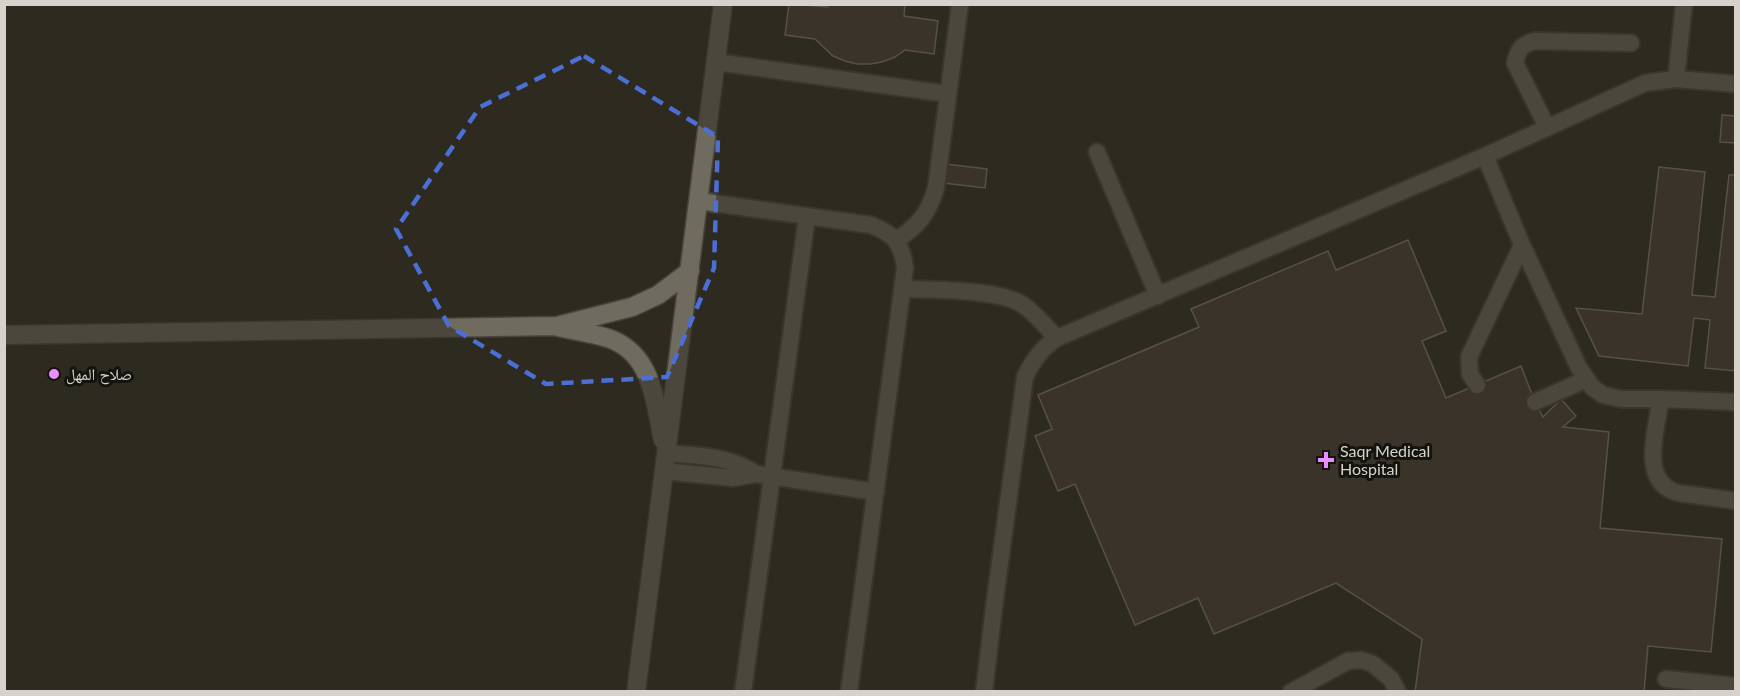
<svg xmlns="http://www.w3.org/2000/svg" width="1740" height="696" font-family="Lato,'Noto Naskh Arabic',sans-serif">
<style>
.building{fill:#483f36;stroke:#8a7f76;stroke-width:1.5}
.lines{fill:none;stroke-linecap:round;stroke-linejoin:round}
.service-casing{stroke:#48453c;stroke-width:20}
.minor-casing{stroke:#48453c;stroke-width:21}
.service{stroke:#6f6b5f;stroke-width:16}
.minor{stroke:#6f6b5f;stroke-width:18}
.marked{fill:none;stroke:#4b6fd5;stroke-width:4.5;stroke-dasharray:12 8;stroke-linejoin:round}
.poi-dot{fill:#e98efe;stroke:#15130e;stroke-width:2}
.labels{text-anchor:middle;stroke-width:6;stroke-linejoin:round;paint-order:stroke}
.poi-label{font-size:16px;fill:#d5d3cc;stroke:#15130e;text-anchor:start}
</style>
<rect width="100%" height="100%" fill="#2e2a20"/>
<path class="building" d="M789,4L828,7V4H905L904,16L938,21L934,54L905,50L895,57L882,62L870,64H857L845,61L833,56L815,39L785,35Z
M1722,115L1736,116V143L1720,142Z
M946,164L987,169L985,188L944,183Z
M1659,167L1705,172L1692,295L1715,297L1729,175H1736V371L1705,368L1710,320L1694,318L1688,366L1599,356L1576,308L1642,314Z
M1408,240L1446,331L1422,341L1446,398L1521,366L1535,402L1543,417L1561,399L1576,416L1563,427L1609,432L1600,528L1722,539L1711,652L1648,646L1644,692H1415L1422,639L1336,583L1214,634L1198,598L1135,625L1075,484L1058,491L1035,436L1052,429L1038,395L1199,327L1191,309L1328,251L1336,270Z"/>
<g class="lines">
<g class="service-casing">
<path id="service" d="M716,62L948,94
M1676,79L1684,4
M1547,127L1515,63C1518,49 1522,44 1535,41L1631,43
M1097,152L1158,296
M1485,156L1522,245L1579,368L1592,387L1603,395L1621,399H1661L1736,402
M699,201L871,225C894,234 902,243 905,268L849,692
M896,240C918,227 929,212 936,188L960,4
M902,289C932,290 1001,289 1023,305C1036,314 1046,327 1057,338
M1477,385L1470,374L1469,357L1522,245
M1661,399C1657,426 1639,480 1675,492C1681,494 1688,494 1694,495C1708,497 1722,499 1736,501
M1535,402L1587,379
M666,453C696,456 730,455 756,474
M663,471L733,478L756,474L876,492
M1666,679L1736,686
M743,692L807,216
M984,692L994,607L1025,377C1033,360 1041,349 1057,338L1485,156L1645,83L1676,79L1736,84
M1291,692L1348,661L1361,660L1373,664L1391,679L1398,692"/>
</g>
<g class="minor-casing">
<path id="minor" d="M558,327C575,331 598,334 613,340C653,357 655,403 663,440
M4,335L557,326L632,307L658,295L690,271
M636,692L723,4"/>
</g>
<use href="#service" class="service"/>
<use href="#minor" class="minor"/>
</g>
<path d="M0 0H1740V696H0ZM584,56L718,137L714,268L667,377L546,384L449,326L396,229L480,107Z" fill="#2e2a20" fill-opacity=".55" fill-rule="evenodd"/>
<path class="marked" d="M584,56L718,137L714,268L667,377L546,384L449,326L396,229L480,107Z"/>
<g class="poi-dot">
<circle cx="54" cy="374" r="6"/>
<path d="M1323 451h6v6h6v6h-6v6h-6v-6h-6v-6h6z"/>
</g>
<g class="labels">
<g class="poi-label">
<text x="66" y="380">صلاح المهل</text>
<text x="1340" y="457">Saqr Medical<tspan x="1340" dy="18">Hospital</tspan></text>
</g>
</g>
<rect width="1740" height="696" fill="none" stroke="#d5d3cc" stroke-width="12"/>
</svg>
